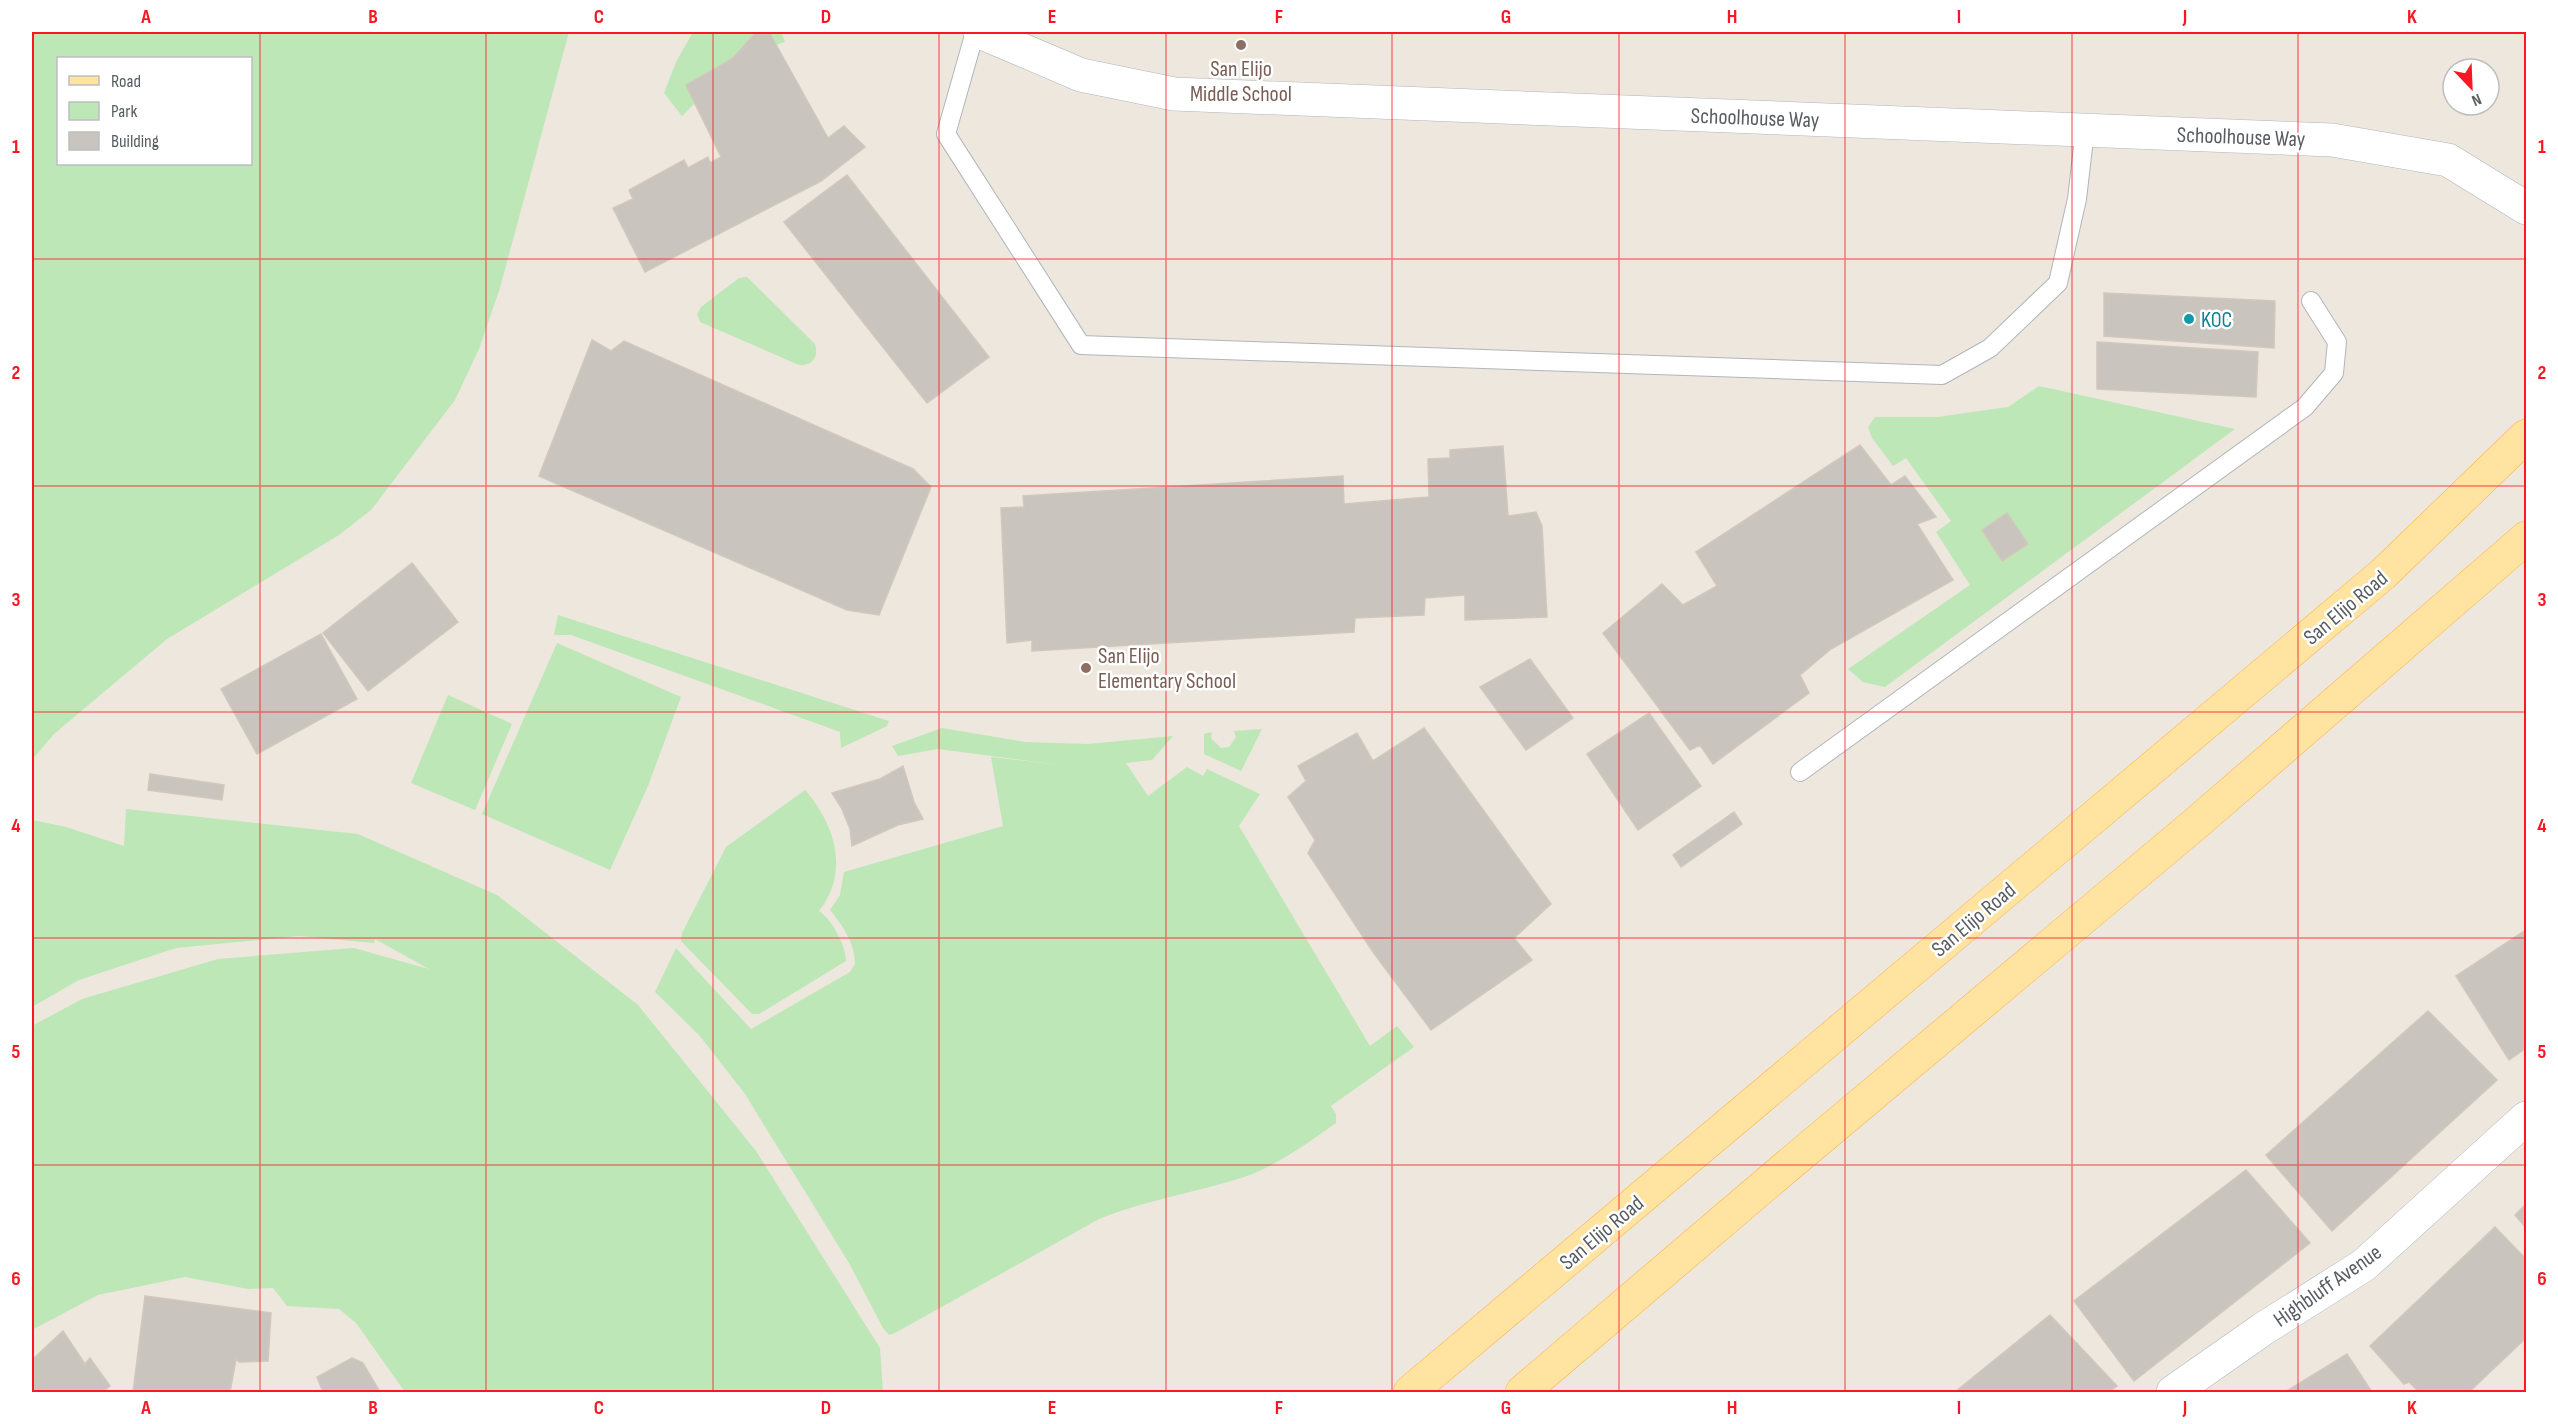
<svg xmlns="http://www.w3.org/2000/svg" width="2558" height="1424" font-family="'Sofia Sans Condensed',sans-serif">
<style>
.green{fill:#bde7b7;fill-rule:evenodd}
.building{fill:#c9c4bd;stroke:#d1c8bc;stroke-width:1.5}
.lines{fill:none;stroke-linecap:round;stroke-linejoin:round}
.lane-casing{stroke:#b1b6bb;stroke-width:20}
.street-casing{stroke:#b1b6bb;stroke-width:34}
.secondary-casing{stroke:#b0b6bb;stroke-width:34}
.primary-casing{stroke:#ffb244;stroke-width:34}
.lane{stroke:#fff;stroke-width:18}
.street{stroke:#fff;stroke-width:33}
.secondary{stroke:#fff;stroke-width:33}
.primary{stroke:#ffe3a0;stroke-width:33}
.grid{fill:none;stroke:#fa1723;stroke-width:1.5;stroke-opacity:0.55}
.education-dot{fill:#8d6e63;stroke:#fff;stroke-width:2}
.culture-dot{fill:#0f9aa8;stroke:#fff;stroke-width:2}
.labels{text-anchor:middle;stroke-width:5;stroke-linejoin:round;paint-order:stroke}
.education-label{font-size:22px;fill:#785e54;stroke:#fff}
.street-label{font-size:22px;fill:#575d61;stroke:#fff}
.culture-label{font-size:22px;fill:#0d838f;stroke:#fff;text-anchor:start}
.neatline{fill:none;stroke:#fa1723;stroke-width:2}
.grid-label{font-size:20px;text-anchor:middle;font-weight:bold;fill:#fa1723}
</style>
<rect width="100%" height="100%" fill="#ede7de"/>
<path class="green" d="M32,32H569L500,288L479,349L455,400L371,510L339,535L167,639L54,734L32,760ZM58,58H250V164H58Z
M693,32H755L732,59L687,85L694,104L682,116L664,93L676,62Z
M768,32H781L785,42L775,45Z
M747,277L815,344C819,356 813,366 799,365L700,322L697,314L701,307L739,278Z
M2039,386L2235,429L1885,687L1863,682L1848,669L1970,585L1936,532L1951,521L1906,458L1893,466L1872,438L1868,427L1875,417H1937L2008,407Z
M558,615L889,721L887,726L841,748L840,732L571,635H554Z
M557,643L681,697L648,786L610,870L482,814Z
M448,695L512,724L475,810L411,783Z
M942,728L1025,742L1088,744L1173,736L1152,760L1126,763L1148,796L1187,767L1203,776L1207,769L1260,794L1239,826L1370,1046L1397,1026L1414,1047L1331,1106L1336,1114V1123C1306,1144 1277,1166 1241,1178C1194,1193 1145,1200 1099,1219L895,1333L889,1335L883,1328L849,1263L745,1094L699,1035L655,992L676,948L751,1029L850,972L855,964C855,943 843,926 830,910L840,895L844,872L1003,826L991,757L1061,765L938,749L898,756L892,746Z
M1262,729L1241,771L1204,754V734L1212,732L1211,738L1221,748L1229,747L1236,737L1234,731Z
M805,790C835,824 850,872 819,911C832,920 846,945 846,961L759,1014H752L681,941L682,933L726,847Z
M126,809L358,834L497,895L638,1005L756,1151L880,1348L883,1392H405L356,1323L339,1309L287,1306L273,1288L248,1289L185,1277L98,1295L32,1330V1026L82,999L218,959L354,948L429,969L375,939L374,943L299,936L176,948L79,980L32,1007V820L66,827L124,846Z"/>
<path class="building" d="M756,32H769L828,138L844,126L865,147L821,181L645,272L613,208L633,199L629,190L684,160L688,168L708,157L710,163L721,157L686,85L732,59Z
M847,175L989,357L927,403L784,222Z
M2104,293L2275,301L2274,348L2104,336Z
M592,340L611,351L624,341L913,469L931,487L879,615L847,610L539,476Z
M2097,342L2258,352L2256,397L2097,389Z
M1860,445L1891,485L1905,476L1936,517L1917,524L1953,580L1831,649L1800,675L1809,693L1713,764L1700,745L1690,750L1603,633L1662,584L1683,605L1717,586L1696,552Z
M1503,446L1508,516L1536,512L1542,526L1547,617L1465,620V595L1425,598L1424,615L1355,618L1354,632L1032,651V640L1007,643L1001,508L1024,507L1023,496L1343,476L1344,504L1429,497L1428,459L1450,458V450Z
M2007,513L2028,544L2002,561L1982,530Z
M412,563L458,622L368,691L323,633Z
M321,634L357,699L257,754L221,689Z
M1530,659L1573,718L1526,750L1480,687Z
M1649,713L1701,786L1638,830L1587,754Z
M1424,728L1551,904L1514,938L1532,960L1431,1030L1373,952L1308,853L1315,840L1288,797L1306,781L1298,766L1357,733L1373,761Z
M903,766L914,802L923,819L898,825L852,846L850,829L842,809L832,793L880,779Z
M150,774L224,785L222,800L148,790Z
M1734,812L1742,824L1681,867L1673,855Z
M2526,930V1048L2509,1060L2456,976Z
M2428,1011L2497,1080L2332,1231L2266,1155Z
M2246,1170L2310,1243L2134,1381L2074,1301Z
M2526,1204V1228L2515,1215Z
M2495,1227L2526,1259V1338L2469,1392H2419L2409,1382L2404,1384L2370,1346Z
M145,1296L271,1313L268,1361L239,1362L236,1359L230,1392H133Z
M2050,1315L2117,1386L2109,1392H1955Z
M63,1331L85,1364L90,1358L110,1386L103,1392H32V1360Z
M2347,1354L2372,1392H2285Z
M352,1358L363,1363L380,1392H323L317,1377Z"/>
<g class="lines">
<g class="lane-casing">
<path id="lane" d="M975,32L946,134L1081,345L1942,375L1990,348L2058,283L2077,199L2085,130
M1800,772L2305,407L2334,373L2337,342L2311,301"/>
</g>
<g class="street-casing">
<path id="street" d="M2173,1392L2263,1329L2364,1265L2526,1118"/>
</g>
<g class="secondary-casing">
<path id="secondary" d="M980,32L1081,75L1174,94L2332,140L2448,160L2526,208"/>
</g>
<g class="primary-casing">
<path id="primary" d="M1410,1392L2383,574L2526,436
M1522,1392L1785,1168L2194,825L2526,538"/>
</g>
<use href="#lane" class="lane"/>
<use href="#street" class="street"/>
<use href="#secondary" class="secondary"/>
<use href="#primary" class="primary"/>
</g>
<path class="grid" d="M260,32V1392M486,32V1392M713,32V1392M939,32V1392M1166,32V1392M1392,32V1392M1619,32V1392M1845,32V1392M2072,32V1392M2298,32V1392M32,259H2526M32,486H2526M32,712H2526M32,938H2526M32,1165H2526"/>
<g class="education-dot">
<circle cx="1241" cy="45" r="6"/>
<circle cx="1086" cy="668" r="6"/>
</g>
<circle class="culture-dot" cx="2189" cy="319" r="6"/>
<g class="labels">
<g class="education-label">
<text x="1241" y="76">San Elijo<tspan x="1241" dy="25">Middle School</tspan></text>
<text x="1098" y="663" text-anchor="start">San Elijo<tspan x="1098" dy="25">Elementary School</tspan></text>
</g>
<g class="street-label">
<text transform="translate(1755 117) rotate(2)" y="8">Schoolhouse Way</text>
<text transform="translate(2241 136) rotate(2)" y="8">Schoolhouse Way</text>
<text transform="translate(2345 607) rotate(-40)" y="8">San Elijo Road</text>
<text transform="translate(1973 919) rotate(-40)" y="8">San Elijo Road</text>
<text transform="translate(1601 1232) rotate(-40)" y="8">San Elijo Road</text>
<text transform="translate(2327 1285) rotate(-35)" y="8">Highbluff Avenue</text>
</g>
<g class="culture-label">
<text x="2201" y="327">KOC</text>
</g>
</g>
<rect width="2558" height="1424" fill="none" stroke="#ffffff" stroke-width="66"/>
<rect x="57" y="57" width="195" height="108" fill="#ffffff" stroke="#bcbec0" stroke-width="1.5"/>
<rect x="69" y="76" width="30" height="9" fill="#ffe3a0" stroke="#bcbec0" stroke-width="1.5"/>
<text x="111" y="87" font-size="18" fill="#575d61">Road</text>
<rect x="69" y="102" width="30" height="18" fill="#bde7b7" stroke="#bcbec0" stroke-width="1.5"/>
<text x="111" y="117" font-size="18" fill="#575d61">Park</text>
<rect x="69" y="132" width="30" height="18" fill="#c9c4bd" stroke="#bcbec0" stroke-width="1.5"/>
<text x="111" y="147" font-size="18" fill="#575d61">Building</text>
<g transform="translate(2471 87) rotate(157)"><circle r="28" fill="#ffffff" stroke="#bcbec0" stroke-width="1.5"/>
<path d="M0-4.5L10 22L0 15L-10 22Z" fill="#fa1723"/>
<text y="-9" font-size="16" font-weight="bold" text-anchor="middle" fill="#575d61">N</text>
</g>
<rect x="33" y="33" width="2492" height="1358" class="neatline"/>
<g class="grid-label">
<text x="146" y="23">A</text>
<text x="373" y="23">B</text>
<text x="599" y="23">C</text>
<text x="826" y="23">D</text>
<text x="1052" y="23">E</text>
<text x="1279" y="23">F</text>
<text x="1506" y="23">G</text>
<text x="1732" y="23">H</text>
<text x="1959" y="23">I</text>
<text x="2185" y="23">J</text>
<text x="2412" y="23">K</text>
<text x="16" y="153">1</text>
<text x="2542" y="153">1</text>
<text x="16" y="379">2</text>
<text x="2542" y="379">2</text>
<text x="16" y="606">3</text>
<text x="2542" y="606">3</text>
<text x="16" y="832">4</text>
<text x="2542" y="832">4</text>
<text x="16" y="1058">5</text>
<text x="2542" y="1058">5</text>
<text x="16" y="1285">6</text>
<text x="2542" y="1285">6</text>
<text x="146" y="1414">A</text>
<text x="373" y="1414">B</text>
<text x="599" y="1414">C</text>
<text x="826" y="1414">D</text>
<text x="1052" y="1414">E</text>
<text x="1279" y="1414">F</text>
<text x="1506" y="1414">G</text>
<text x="1732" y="1414">H</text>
<text x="1959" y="1414">I</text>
<text x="2185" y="1414">J</text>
<text x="2412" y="1414">K</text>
</g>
</svg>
